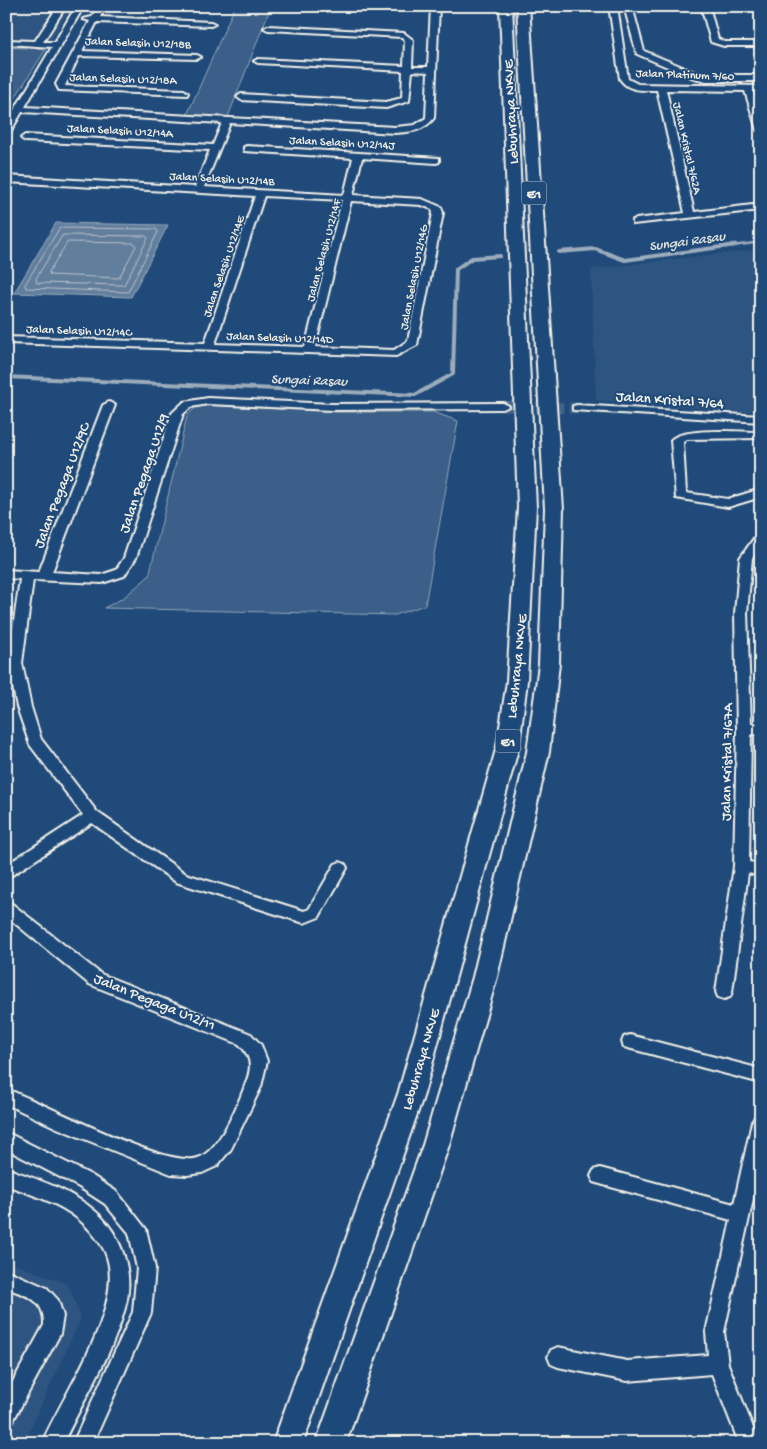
<svg xmlns="http://www.w3.org/2000/svg" width="767" height="1449" font-family="'Gochi Hand',sans-serif">
<style>
.built{fill:#2d5581}
.green{fill:#3a5f88;stroke:#97a8b8}
.water{fill:#627e9d;stroke:#9cacbb}
.lines{fill:none;stroke-linecap:round;stroke-linejoin:round}
.shore{stroke:#bac3ca;stroke-width:1}
.stream-far1{stroke:#9cacbb;stroke-width:2.5}
.stream{stroke:#9cacbb;stroke-width:4}
.minor-tunnel{stroke:#3f638a;stroke-width:11;stroke-dasharray:11 5.5;stroke-linecap:butt}
.minor-casing{stroke:#f4f1e8;stroke-width:4}
.highway-casing{stroke:#f4f1e8;stroke-width:4}
.minor{fill:#1f4a7a;fill-rule:evenodd}
.highway{fill:#1f4a7a;fill-rule:evenodd}
.labels{text-anchor:middle;stroke-width:4;stroke-linejoin:round;paint-order:stroke}
.far-street-label{font-size:12px;fill:#f4f1e8;stroke:#1f4a7a}
.shield{fill:#1f4a7a;stroke:#b4bfc7;stroke-width:1}
.shield-label{font-size:14px;font-weight:bold;fill:#f4f1e8}
.far-water-label{font-size:14px;font-style:italic;fill:#dee0dd;stroke:#1f4a7a}
.street-label{font-size:15px;fill:#f4f1e8;stroke:#1f4a7a}
</style>
<rect width="100%" height="100%" fill="#1f4a7a"/>
<filter id="ink" filterUnits="userSpaceOnUse"><feTurbulence type="fractalNoise" baseFrequency=".02" numOctaves="2"/><feDisplacementMap in="SourceGraphic" scale="10" xChannelSelector="R" yChannelSelector="G"/><feConvolveMatrix kernelMatrix="1 2 1 2 8 2 1 2 1" color-interpolation-filters="sRGB"/></filter>
<g filter="url(#ink)">
<path class="built" d="M6,6H72L46,49L6,47Z
M761,249V411L742,412L596,400L591,269Z
M6,1261L68,1284L81,1318L24,1443H6Z"/>
<path class="green" d="M235,6H271L228,117L187,115Z
M6,47L46,49L6,112Z
M208,405L336,412H433L458,421L425,605L395,615L104,608L123,598L149,576L187,416L195,408Z"/>
<path class="water" d="M56,223L168,225L131,297L14,293Z"/>
<g class="lines">
<path class="shore" d="M60,228L156,229L158,232L128,292L26,288L25,285Z
M63,235L146,236L148,238L124,285L37,283L36,279Z
M68,242L134,243L136,246L119,278L50,275L49,272Z"/>
<path class="stream-far1" d="M726,247L761,242"/>
<path class="stream" d="M559,252L595,249L625,260L736,245
M6,377L415,395L453,374L456,269L472,258L500,256"/>
<path class="minor-tunnel" d="M503,406L577,408"/>
<g class="minor-casing">
<path id="minor" d="M58,6H66L43,42H55L76,6H84L25,107L395,127L415,125L426,118L428,72L412,71L409,101L386,108L241,100L237,97L241,94L386,102L402,98L403,71L258,63L254,61L258,59L404,66L405,40L402,37L268,30L264,28L268,26L404,33L413,40L412,67H428L431,6H439L434,118C424,131 410,132 395,133L230,123L204,187L344,195L353,158L244,151V147L247,146L439,158V162L436,163L362,158L353,195L422,199L441,207L443,213L417,345L396,356L6,343V337L205,343L255,196L6,182V176L195,187L210,150L25,141L21,138L25,135L213,145L222,123L22,112L9,134L6,135V124L52,47L6,44V40L35,41ZM264,196L342,200L305,347L215,344ZM351,201L421,205L432,209L433,213L408,341L394,350L315,347Z
M98,6H106L100,17L211,22L215,24L211,26L97,22L82,51L197,55L201,57L197,59L79,56L65,86L184,90L188,93L187,95L59,90L56,84L90,21L83,19L92,17Z
M609,6H617L628,79L638,84L761,86V92L753,91L761,115V133L757,130L745,91L666,90L694,212L761,204V210L633,224V220L636,219L685,213L657,90C643,90 629,92 620,79Z
M624,6H632L644,51L697,73L706,75H761V81H706L691,77L637,54Z
M701,6H709L718,39L725,42H761V46H724L711,42Z
M208,398L332,404L503,403L509,406L503,409L332,410L208,404L191,407L183,414L136,558L124,576L102,583L33,580L22,663L31,707L41,739L97,812L186,874L304,911L309,909L335,864L340,862L345,864L347,868L319,917L304,923L176,882L92,823L6,879V865L83,815L30,745L17,707L8,663L20,579L6,578V570L39,572L103,405L109,402L115,405L52,572L101,575L116,570L124,558L172,413L184,402Z
M577,405L761,416V422L573,410V406Z
M761,432V438L687,439L683,442L686,493L728,499L761,489V497L728,507L676,498L671,440C683,427 742,432 761,432Z
M761,533V546L752,558L747,613L751,724L761,725V735L751,734L749,862L761,864V876L748,873L732,992L730,997L724,999L718,997L716,992L734,866L737,729L735,613L740,558L757,534Z
M6,901L11,903L101,974L251,1034L261,1045L267,1061L261,1087L231,1149L217,1166L202,1173L187,1175L171,1174L57,1128L6,1104V1089C43,1102 166,1169 198,1158C217,1152 234,1113 241,1096C249,1075 257,1062 239,1044L89,984L6,916Z
M630,1035L761,1069V1083L624,1047L622,1042L624,1037Z
M761,1114V1163L724,1332L728,1364L759,1443H739L712,1374L627,1381L558,1367L551,1364L548,1357L551,1350L558,1347L627,1361L708,1355L706,1332L731,1220L600,1184L594,1182L591,1176L594,1170L600,1168L734,1204L752,1122L755,1117Z
M6,1132L91,1175L117,1192L146,1229L155,1268L151,1313L93,1443H73L133,1312L137,1268L129,1233L105,1204L79,1187L6,1149Z
M6,1168C36,1179 71,1190 95,1211C122,1234 135,1274 125,1308C112,1355 84,1399 63,1443H42C63,1394 128,1304 105,1252C101,1243 91,1231 84,1224C64,1204 32,1195 6,1185Z
M6,1270L47,1288L58,1300L63,1316L60,1334L13,1421L6,1424V1394L44,1325C45,1299 27,1296 6,1288Z"/>
</g>
<g class="highway-casing">
<path id="highway" d="M500,6H512L536,507L527,681L519,746L424,1094L303,1443H273L398,1094L497,746L507,681L518,507Z
M517,6H529L563,509L559,664L549,752L497,977L449,1145L346,1443H316L423,1145L473,977L527,752L539,664L545,509Z"/>
</g>
<use href="#minor" class="minor"/>
<use href="#highway" class="highway"/>
</g>
</g>
<g class="labels">
<g class="far-street-label">
<text transform="translate(138 42) rotate(2)" y="4">Jalan Selasih U12/18B</text>
<text transform="translate(685 74) rotate(2)" y="4">Jalan Platinum 7/60</text>
<text transform="translate(123 78) rotate(2)" y="4">Jalan Selasih U12/18A</text>
<text transform="translate(120 130) rotate(3)" y="4">Jalan Selasih U12/14A</text>
<text transform="translate(342 142) rotate(3)" y="4">Jalan Selasih U12/14J</text>
<text transform="translate(688 148) rotate(77)" y="4">Jalan Kristal 7/62A</text>
<text transform="translate(222 178) rotate(3)" y="4">Jalan Selasih U12/14B</text>
<text transform="translate(323 250) rotate(-75)" y="4">Jalan Selasih U12/14F</text>
<text transform="translate(223 266) rotate(-71)" y="4">Jalan Selasih U12/14E</text>
<text transform="translate(413 277) rotate(-79)" y="4">Jalan Selasih U12/14G</text>
<text transform="translate(79 330) rotate(2)" y="4">Jalan Selasih U12/14C</text>
<text transform="translate(280 337) rotate(2)" y="4">Jalan Selasih U12/14D</text>
</g>
<g class="shield">
<rect x="521.5" y="181.5" width="25" height="23" rx="4"/>
<rect x="495.5" y="729.5" width="25" height="23" rx="4"/>
</g>
<g class="shield-label">
<text x="534" y="198">E1</text>
<text x="508" y="746">E1</text>
</g>
<g class="far-water-label">
<text transform="translate(687 240) rotate(-8)" y="5">Sungai Rasau</text>
<text transform="translate(309 379) rotate(2)" y="5">Sungai Rasau</text>
</g>
<g class="street-label">
<text transform="translate(510 112) rotate(-93)" y="5">Lebuhraya NKVE</text>
<text transform="translate(670 399) rotate(4)" y="5">Jalan Kristal 7/64</text>
<text transform="translate(143 473) rotate(-71)" y="5">Jalan Pegaga U12/9</text>
<text transform="translate(61 485) rotate(-69)" y="5">Jalan Pegaga U12/9C</text>
<text transform="translate(516 666) rotate(-84)" y="5">Lebuhraya NKVE</text>
<text transform="translate(726 762) rotate(-89)" y="5">Jalan Kristal 7/67A</text>
<text transform="translate(155 1001) rotate(22)" y="5">Jalan Pegaga U12/11</text>
<text transform="translate(420 1059) rotate(-74)" y="5">Lebuhraya NKVE</text>
</g>
</g>
<rect width="767" height="1449" fill="none" stroke="#1f4a7a" stroke-width="25"/>
<rect x="12" y="12" width="742" height="1424" fill="none" stroke="#f4f1e8" stroke-width="2" filter="url(#ink)"/>
</svg>
